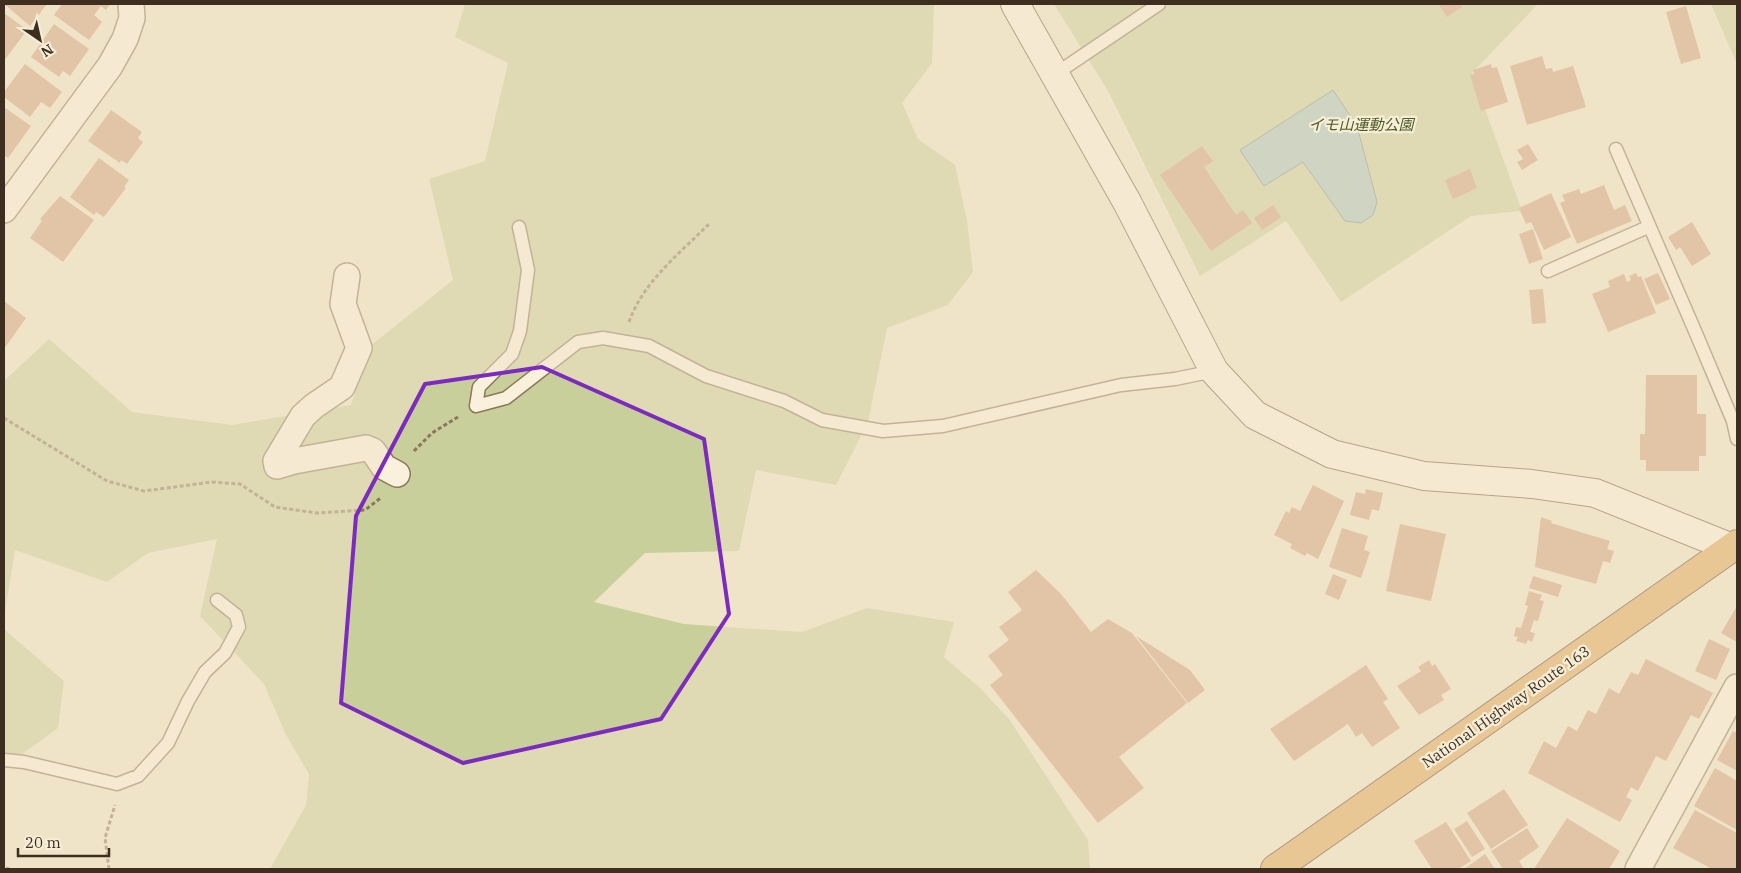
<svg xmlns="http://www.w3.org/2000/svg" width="1741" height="873" font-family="'IBM Plex Serif','Noto Sans JP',serif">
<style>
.green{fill:#c9cf9b}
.water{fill:#a9c4bc;stroke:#6f938a}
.building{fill:#cf9f7d}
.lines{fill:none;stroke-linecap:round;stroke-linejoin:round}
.lane-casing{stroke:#8d765c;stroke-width:15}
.street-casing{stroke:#8d765c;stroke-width:28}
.secondary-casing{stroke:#6f573f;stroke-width:30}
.highway-casing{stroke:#5b4430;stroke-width:30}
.path{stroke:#8d765c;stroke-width:3;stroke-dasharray:4 2.5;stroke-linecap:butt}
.lane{stroke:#faf1dc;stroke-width:12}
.street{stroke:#faf1dc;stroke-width:25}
.secondary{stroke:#faf1dc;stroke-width:28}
.highway{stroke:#e0a458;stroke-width:28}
.marked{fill:none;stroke:#7b2cbf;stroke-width:4;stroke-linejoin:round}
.labels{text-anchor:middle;stroke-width:4.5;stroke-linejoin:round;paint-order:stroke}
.park-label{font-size:15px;font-style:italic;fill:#4d5a26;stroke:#f7eed8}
.street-label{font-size:15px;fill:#3d2e20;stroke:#f7eed8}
</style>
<rect width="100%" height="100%" fill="#f0e4c8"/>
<path class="green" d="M465,4H934L932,63L902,103L918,139L955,165L967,220L973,272L948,305L887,328L868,422L836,485L756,470L739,551L645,553L594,602L684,624L802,632L867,608L954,622L944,657L980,688L1009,719L1088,840L1090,869H270L306,805L309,774L286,735L264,684L200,616L217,539L148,553L107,582L15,550L4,619V381L49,339L132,412L232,425L351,405L370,346L453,280L429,179L485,161L508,63L455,37Z
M1054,4H1538L1472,73L1522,211L1471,216L1341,302L1286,221L1200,276L1108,91Z
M1711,4H1737V64Z
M4,629L64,681L58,728L14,760L4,758Z"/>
<path class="water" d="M1333,90L1357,126L1377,202L1373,215L1361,223L1345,221L1303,162L1264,186L1240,150Z"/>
<path class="building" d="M4,4H47L30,26Z
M62,4H110L106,10L101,6L94,15L102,22L89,40L54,15Z
M1441,4H1459L1462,7L1447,17L1439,5Z
M1686,6L1701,58L1681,64L1666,12Z
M4,13L27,30L4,61Z
M54,24L89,49L70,76L63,71L59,77L31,57Z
M1542,56L1546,69L1552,68L1553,72L1573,66L1586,107L1527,125L1510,66Z
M25,64L62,92L50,108L41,102L30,117L4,97V92Z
M1491,64L1492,68L1497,67L1508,102L1481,111L1470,75L1474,74L1473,70Z
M4,107L31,126L8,158L4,155Z
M111,110L142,132L138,138L143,142L127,164L121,160L120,163L88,141Z
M1528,144L1538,160L1522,170L1517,162L1523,159L1517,150Z
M1202,146L1213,161L1204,167L1236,215L1243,210L1252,223L1211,251L1160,175Z
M99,158L129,180L124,187L126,188L104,217L96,212L94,215L70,197Z
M1470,169L1477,188L1453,199L1445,180Z
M1604,185L1614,210L1625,205L1632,221L1577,244L1560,203L1565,201L1562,195L1579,189L1581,194Z
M1551,193L1571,237L1544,250L1531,222L1526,224L1519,208Z
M60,196L94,220L63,262L30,238L42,221L40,219Z
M1273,205L1281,217L1262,230L1254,218Z
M1692,222L1711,254L1692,266L1680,247L1676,250L1668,237Z
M1533,229L1543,259L1529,264L1519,234Z
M1636,273L1638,277L1641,276L1656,313L1608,332L1592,294L1610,287L1608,281L1624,274L1627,282L1631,280L1629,276Z
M1658,273L1670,299L1656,305L1644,279Z
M1543,289L1546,323L1532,324L1529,290Z
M4,301L26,318L4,349Z
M1646,375H1697V414H1706V456H1699V471H1646V460H1640V434H1645Z
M1313,485L1344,501L1318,559L1307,553L1305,556L1290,548L1292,544L1274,535L1286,511L1289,513L1292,507L1300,511Z
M1366,489L1383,493L1379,511L1372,509L1369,520L1350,515L1356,492L1365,494Z
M1541,517L1552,521L1551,523L1610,541L1607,549L1614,551L1610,563L1603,561L1596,584L1535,567Z
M1400,524L1446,534L1431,601L1386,591Z
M1342,528L1368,536L1364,550L1370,552L1361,578L1329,567Z
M1036,570L1061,594L1091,632L1108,619L1132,633L1187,703L1119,757L1144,788L1098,823L990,685L1003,675L988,656L1009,640L999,627L1022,610L1008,592Z
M1333,574L1347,580L1339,600L1325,594Z
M1533,576L1562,585L1558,597L1529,588Z
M1529,591L1542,595L1540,600L1544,601L1538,621L1534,620L1530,632L1535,633L1532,642L1528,640L1526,644L1516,641L1518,637L1514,636L1516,627L1521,628L1528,606L1525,605Z
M1737,606V642L1721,633Z
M1136,636L1190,670L1205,690L1188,703Z
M1709,639L1730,649L1716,680L1695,671Z
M1646,659L1713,693L1699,719L1691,715L1666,761L1656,756L1638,791L1631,787L1626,797L1632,800L1620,822L1528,773L1544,741L1556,748L1568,726L1577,731L1588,710L1596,714L1609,688L1619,694L1631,672L1638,675Z
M1429,660L1432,666L1435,664L1451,689L1441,695L1444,700L1419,715L1397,686L1421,671L1418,667Z
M1366,665L1388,699L1383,702L1400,728L1372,747L1362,733L1356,737L1348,724L1294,761L1270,729Z
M1733,731L1737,733V771L1717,760Z
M1715,768L1737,781V830L1694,806Z
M1504,789L1528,825L1491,849L1467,813Z
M1695,810L1737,833V869H1712L1673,848Z
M1567,818L1620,851L1609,869H1534Z
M1467,821L1485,849L1472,857L1454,829Z
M1446,822L1471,861L1458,869H1432L1414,841Z
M1527,828L1539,847L1519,861L1524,869H1503L1491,851Z
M1485,854L1495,869H1464Z"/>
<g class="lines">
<g class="lane-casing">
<path id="lane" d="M1054,75L1159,4
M1616,149L1695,331L1733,421L1737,439
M519,227L528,270L520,331L512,354L479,387L476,406L506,398L578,342L603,338L649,346L706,376L784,401L822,420L883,431L943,426L1121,385L1175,379L1214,371
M1548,271L1648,227
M4,760L24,762L117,784L138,776L168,743L188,701L205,672L225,653L239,627L236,615L217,600"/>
</g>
<g class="street-casing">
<path id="street" d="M4,210L110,66L125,39L132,18L131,4
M347,276L343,304L359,348L342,387L314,406L303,416L276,461L277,466L294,461L366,448L373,451L384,467L397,474
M1638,869L1737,687"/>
</g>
<g class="secondary-casing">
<path id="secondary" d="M1015,4L1127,202L1214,371L1255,415L1332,454L1424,476L1532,484L1595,493L1732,548"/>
</g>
<g class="highway-casing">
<path id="highway" d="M1275,869L1737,544"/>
</g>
<path class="path" d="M629,322C643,282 680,253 709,224
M4,418L107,481L144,491L212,482L240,484L275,507L317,513L365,510L382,497
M414,451L432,433L458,417
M6,868L10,869
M109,869L105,838L115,805"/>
<use href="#lane" class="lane"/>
<use href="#street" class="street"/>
<use href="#secondary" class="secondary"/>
<use href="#highway" class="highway"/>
</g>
<path d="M0 0H1741V873H0ZM542,367L704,439L729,614L661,719L463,763L341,703L356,516L425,384Z" fill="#f0e4c8" fill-opacity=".55" fill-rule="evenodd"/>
<path class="marked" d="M542,367L704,439L729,614L661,719L463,763L341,703L356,516L425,384Z"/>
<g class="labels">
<g class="park-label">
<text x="1361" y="130">イモ山運動公園</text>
</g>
<g class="street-label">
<text transform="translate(1506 707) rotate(-35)" y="5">National Highway Route 163</text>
</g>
</g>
<rect width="1741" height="873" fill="none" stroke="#3d2e20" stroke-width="10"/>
<g transform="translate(40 40) rotate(146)" stroke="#f7eed8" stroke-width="4" paint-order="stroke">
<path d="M0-4L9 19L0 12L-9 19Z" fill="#3d2e20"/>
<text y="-8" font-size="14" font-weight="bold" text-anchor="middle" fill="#3d2e20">N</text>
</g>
<path d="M18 848v8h91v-8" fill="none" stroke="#3d2e20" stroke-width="2.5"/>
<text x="25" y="848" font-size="15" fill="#3d2e20" stroke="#f7eed8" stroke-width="4" paint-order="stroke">20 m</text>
</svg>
